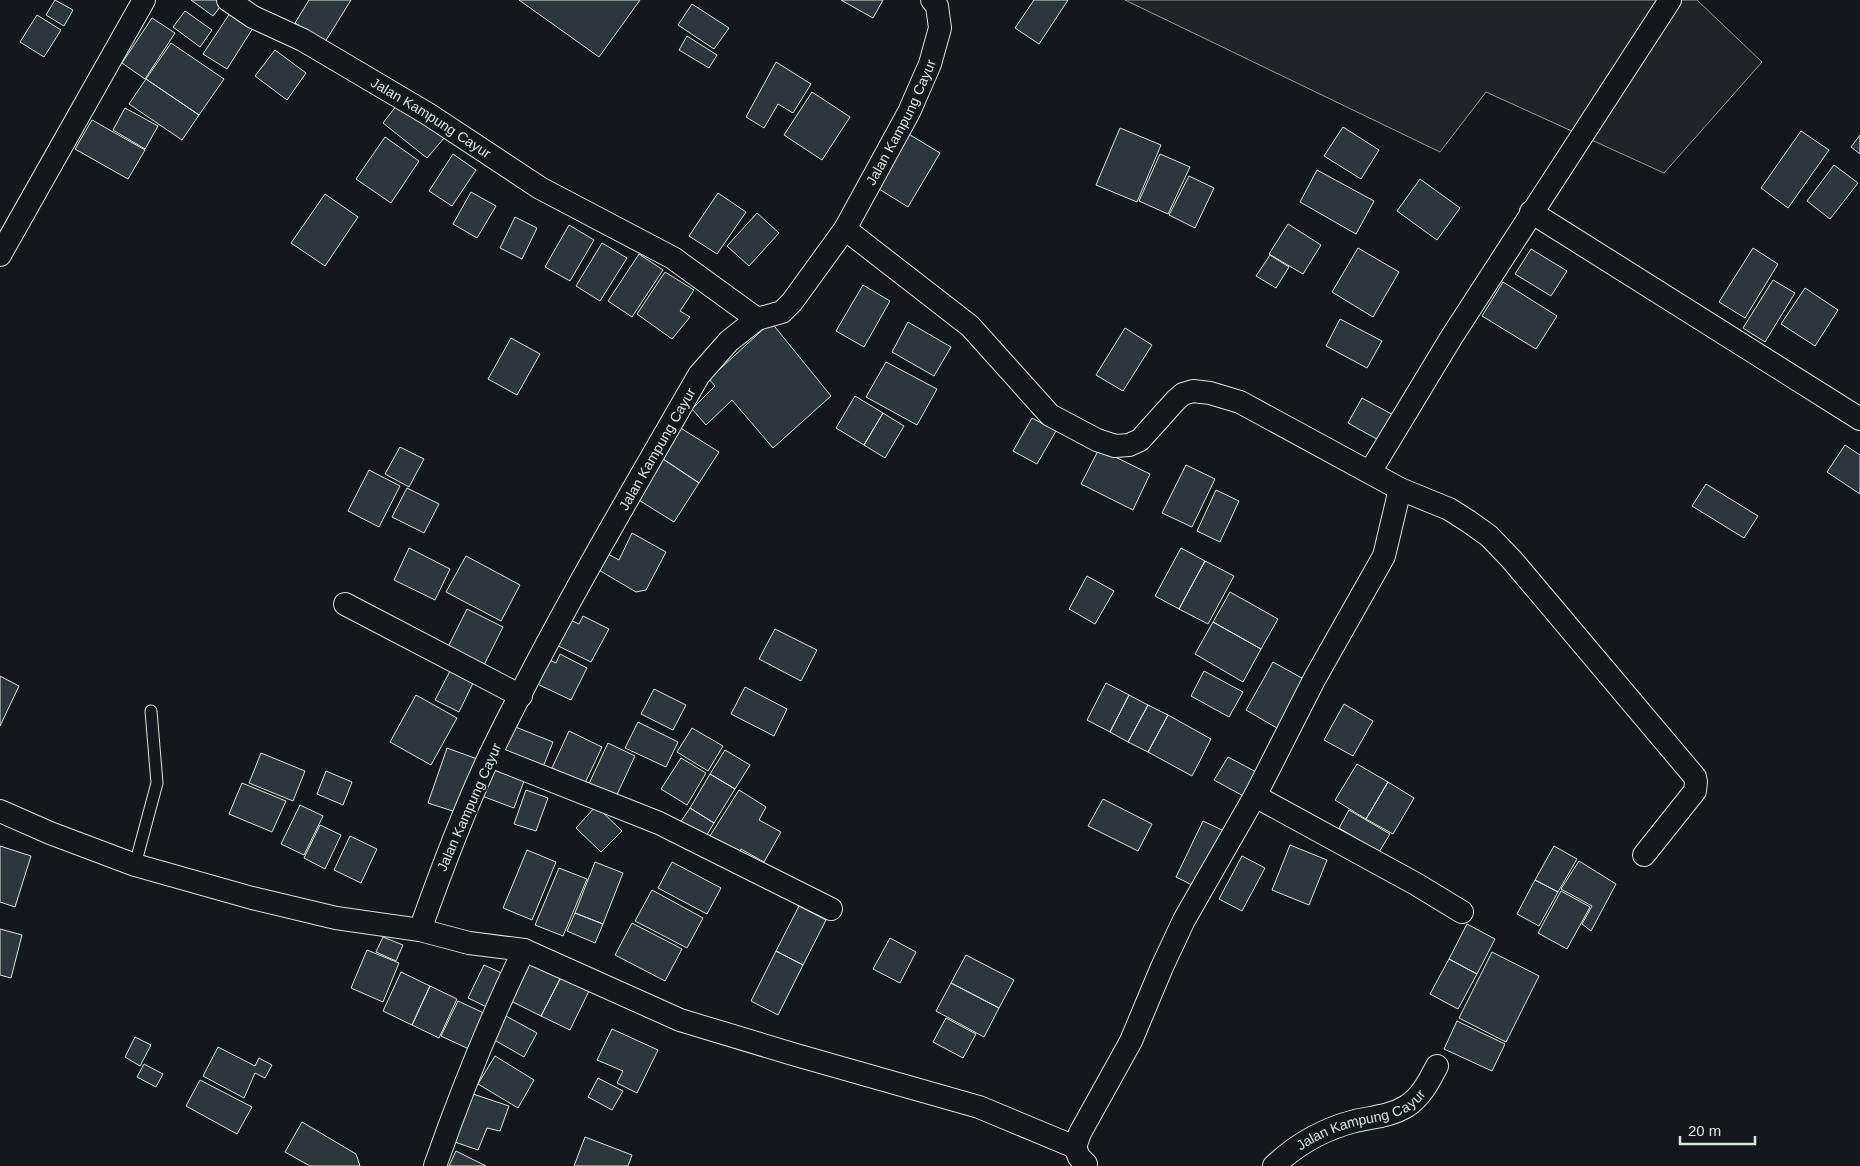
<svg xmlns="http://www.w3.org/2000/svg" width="1860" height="1166" font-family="Arial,sans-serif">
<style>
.green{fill:#202428;stroke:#939e99}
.building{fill:#2c363c;stroke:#d8e6dc}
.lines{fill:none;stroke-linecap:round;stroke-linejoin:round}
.lane-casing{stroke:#d8e6dc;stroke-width:13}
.street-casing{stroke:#d8e6dc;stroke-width:24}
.lane{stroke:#14181c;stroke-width:11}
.street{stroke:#14181c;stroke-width:22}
.labels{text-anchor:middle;stroke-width:4;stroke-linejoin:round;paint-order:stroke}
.street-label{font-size:14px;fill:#d8e6dc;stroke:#14181c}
</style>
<rect width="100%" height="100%" fill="#14181c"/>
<path class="green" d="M1125,0H1697L1762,62L1664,173L1486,92L1440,152Z"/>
<path class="building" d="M55,0L73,10L64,26L46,15Z
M191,0H218L223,3L213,16Z
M309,0H351L325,42L295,23Z
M519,0H640L599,57Z
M841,0H883L873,18Z
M1034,0H1068L1039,44L1015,28Z
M692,4L729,28L714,49L678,25Z
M185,11L212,30L200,47L173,27Z
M230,13L253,28L227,69L203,54Z
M37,15L61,30L44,57L20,42Z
M152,18L175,33L145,79L122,63Z
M687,36L717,55L709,68L679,50Z
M171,43L224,79L199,115L146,79Z
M275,50L306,73L287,100L255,76Z
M776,62L811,84L793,113L778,104L764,128L746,117Z
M146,79L199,115L182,140L129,104Z
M812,92L850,117L822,160L784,135Z
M400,101L445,137L427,158L383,123Z
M125,108L158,126L145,149L113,130Z
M92,120L145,150L128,179L75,149Z
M1343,127L1379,150L1361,179L1324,156Z
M1120,128L1161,145L1137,202L1096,185Z
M902,130L940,153L908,207L879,189Z
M1801,131L1829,150L1788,208L1761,188Z
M1860,135V154L1851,147Z
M385,137L419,161L391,203L356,179Z
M453,154L476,170L452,206L429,191Z
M1160,154L1190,167L1168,214L1139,201Z
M1834,165L1858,183L1830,219L1807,201Z
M1317,170L1374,201L1356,234L1300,202Z
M1189,176L1214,188L1195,228L1169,215Z
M1420,179L1460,208L1437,240L1397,211Z
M471,192L496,206L477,238L453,224Z
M718,193L746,212L717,254L689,236Z
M325,194L358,217L325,266L291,243Z
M757,213L779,233L749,266L727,246Z
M515,217L537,228L522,259L500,248Z
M1288,224L1321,245L1303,274L1269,254Z
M569,225L594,240L570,281L545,267Z
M602,243L627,258L600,301L576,286Z
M1358,248L1399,272L1373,317L1332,292Z
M1753,248L1778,264L1745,318L1719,302Z
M1531,249L1567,271L1551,296L1515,274Z
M639,254L663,270L632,317L608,301Z
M1270,255L1289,267L1276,288L1256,276Z
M665,272L694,290L680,311L690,317L672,339L637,314Z
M1773,280L1795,293L1765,342L1743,328Z
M1503,282L1557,316L1536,349L1482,316Z
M863,285L890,301L864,347L836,331Z
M1805,288L1838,310L1815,346L1781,324Z
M1340,319L1382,341L1367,368L1326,346Z
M771,322L831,396L773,448L732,400L706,425L692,409L715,386L709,379Z
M908,322L951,347L934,376L892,352Z
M1125,328L1152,345L1123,391L1096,375Z
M511,338L540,354L517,395L488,379Z
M886,362L937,389L917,425L866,397Z
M855,396L883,413L864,445L836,428Z
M1362,398L1397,417L1382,442L1348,423Z
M883,413L904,426L885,458L864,445Z
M1032,418L1056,431L1037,464L1013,451Z
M679,427L719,452L699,483L660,457Z
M1845,445L1860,455V494L1827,472Z
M400,447L424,459L409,487L385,474Z
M1099,449L1150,474L1133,510L1081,484Z
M660,457L699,483L674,522L634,497Z
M1186,465L1215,479L1192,527L1162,513Z
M369,470L400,486L379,527L348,511Z
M1706,484L1758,516L1744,538L1692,506Z
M407,488L439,504L424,533L392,517Z
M1216,490L1239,501L1220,542L1197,531Z
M632,533L666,552L646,590L636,592L597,569L604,552L619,560Z
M409,548L450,569L435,600L394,580Z
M1181,548L1205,561L1179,609L1155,596Z
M466,556L520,585L501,621L446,592Z
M1205,561L1234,576L1208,624L1179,609Z
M1087,576L1114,591L1095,624L1069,609Z
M1230,592L1278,619L1261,649L1213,622Z
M467,609L503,627L484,665L448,647Z
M562,616L579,624L583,616L609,629L591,662L550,642Z
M1213,622L1261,649L1243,682L1195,654Z
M775,629L817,650L801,681L759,659Z
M560,654L587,668L571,700L531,681L543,657L556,663Z
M1273,662L1309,682L1282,731L1246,710Z
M450,671L473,683L459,712L435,700Z
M1204,671L1243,692L1229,717L1191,696Z
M0,676L19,686L0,726Z
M1106,683L1129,695L1110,732L1087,720Z
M745,687L787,709L774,736L731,714Z
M654,689L686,705L673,730L641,714Z
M416,695L457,718L431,765L390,742Z
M1129,695L1148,705L1128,742L1110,732Z
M1344,704L1373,721L1353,756L1324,740Z
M1148,705L1168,715L1148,752L1128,742Z
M1168,715L1211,739L1192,776L1148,752Z
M638,722L678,742L666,767L625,748Z
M508,724L553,742L541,772L496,754Z
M692,728L723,746L708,771L677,752Z
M569,731L602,747L585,783L552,768Z
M608,743L635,756L614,801L587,788Z
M447,748L480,760L462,814L428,803Z
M725,750L750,765L735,789L710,774Z
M261,753L305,771L293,801L249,783Z
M1228,757L1260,774L1247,798L1214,780Z
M681,758L706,773L687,805L661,789Z
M1357,764L1388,782L1366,819L1335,800Z
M492,769L524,781L514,808L482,796Z
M326,771L352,782L343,805L317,794Z
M710,774L735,789L714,823L690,808Z
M1388,782L1414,798L1393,834L1366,819Z
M242,783L286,801L272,832L229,814Z
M526,790L548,798L536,831L514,824Z
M739,790L766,807L759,820L781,832L764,862L741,849L736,857L708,839Z
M1103,799L1152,824L1138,851L1088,826Z
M300,805L323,816L304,855L281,844Z
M596,806L622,831L601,852L576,828Z
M690,808L714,823L705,838L680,823Z
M1349,810L1390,834L1379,852L1339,828Z
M1203,821L1224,831L1196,887L1176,877Z
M320,825L341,835L325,869L304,858Z
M350,836L377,849L361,883L334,870Z
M1290,845L1327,860L1309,905L1272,890Z
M0,846L31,856L15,907L0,902Z
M1554,846L1577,859L1558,892L1535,880Z
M527,850L556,862L532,920L503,908Z
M1242,856L1265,868L1242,911L1219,899Z
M1579,861L1616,884L1591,931L1582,924L1592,906L1561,889Z
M595,862L623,873L603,924L575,913Z
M672,862L721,888L707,914L658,888Z
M559,868L587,879L563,936L535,925Z
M1535,880L1558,892L1539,926L1517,914Z
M652,890L703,918L687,948L635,921Z
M1561,891L1590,907L1567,949L1538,933Z
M799,906L826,920L803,965L776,951Z
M575,913L603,924L595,943L567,931Z
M632,923L682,949L665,981L615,955Z
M1467,924L1495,939L1477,974L1449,959Z
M0,929L22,935L11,978L0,975Z
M383,937L403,945L396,961L376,952Z
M890,938L916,952L900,983L873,969Z
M367,950L399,963L383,1002L351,988Z
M776,951L803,965L778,1015L751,1001Z
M1492,952L1539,976L1506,1042L1459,1018Z
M966,955L1014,980L999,1008L951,983Z
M1449,959L1477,974L1458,1009L1430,994Z
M529,960L561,977L541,1016L509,1000Z
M484,965L506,975L491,1009L468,998Z
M401,972L430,986L412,1025L383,1011Z
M561,977L589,991L570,1030L541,1016Z
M951,983L999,1008L984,1037L936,1011Z
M430,986L457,999L439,1038L412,1025Z
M458,1001L488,1015L471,1050L441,1036Z
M504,1015L537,1033L524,1057L491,1038Z
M946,1018L976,1034L963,1058L933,1042Z
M1457,1021L1505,1044L1492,1071L1444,1049Z
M612,1029L658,1050L637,1093L617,1083L623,1071L597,1060Z
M135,1037L151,1045L140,1066L125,1057Z
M218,1047L255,1066L259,1058L272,1065L265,1078L255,1073L244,1098L203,1076Z
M495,1056L534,1080L518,1108L478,1084Z
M144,1064L163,1074L156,1087L137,1077Z
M598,1078L623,1091L612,1110L588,1097Z
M200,1080L252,1107L237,1134L186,1106Z
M467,1092L509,1106L500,1131L487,1128L478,1150L449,1140Z
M302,1122L356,1154L360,1166H310L285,1152Z
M585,1137L632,1155L628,1166H574Z
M456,1151L486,1166H449Z"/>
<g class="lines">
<g class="lane-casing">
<path id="lane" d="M135,865L157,783L151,711"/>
</g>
<g class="street-casing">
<g id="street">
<path id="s1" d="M228,0L253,17L303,40L428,114L540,188L673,258L757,319L729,341L699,375C627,500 553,625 490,755C463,812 441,871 420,930"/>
<path d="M1531,212L1860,419"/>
<path d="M845,229L970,326L1050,415L1097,440L1115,446L1129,445L1140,440L1176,400L1183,394L1193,391L1210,393L1240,402L1400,489L1384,556L1315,678L1255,796L1184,920L1162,967L1131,1041L1080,1133L1075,1147L1079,1157L1086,1164"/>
<path d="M0,255L144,0"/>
<path id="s2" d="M757,319L782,312L792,302L845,229L909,112L930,64L940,28L937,6L932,0"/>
<path d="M1370,472L1451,338L1670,0"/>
<path d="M1400,489L1449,509L1468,521L1489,536L1512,560L1695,777L1696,782L1695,791L1644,855"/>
<path d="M345,604L521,696"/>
<path d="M490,756L659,823L831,909"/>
<path d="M1255,796L1416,884L1462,912"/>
<path d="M0,811L50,833L135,865L252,898L336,918L420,930L469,943L524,950C490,1020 461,1092 435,1166"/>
<path d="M524,950L680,1020L796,1055L979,1107L1075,1147"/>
<path id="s3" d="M1274,1166C1297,1144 1324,1129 1355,1121C1373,1117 1391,1116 1407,1106C1422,1096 1429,1081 1437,1066"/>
</g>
</g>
<use href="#lane" class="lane"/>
<use href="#street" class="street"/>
</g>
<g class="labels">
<g class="street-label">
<text dy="5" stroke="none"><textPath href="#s1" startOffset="235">Jalan Kampung Cayur</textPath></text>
<text dy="5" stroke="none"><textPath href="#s2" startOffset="251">Jalan Kampung Cayur</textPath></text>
<text transform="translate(657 449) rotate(-60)" y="5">Jalan Kampung Cayur</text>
<text transform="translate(469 807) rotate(-66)" y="5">Jalan Kampung Cayur</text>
<text dy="5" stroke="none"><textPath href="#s3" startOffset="100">Jalan Kampung Cayur</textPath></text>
</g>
</g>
<path d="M1680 1136v8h75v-8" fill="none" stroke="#d8e6dc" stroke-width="2.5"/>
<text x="1688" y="1136" font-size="15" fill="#d8e6dc" stroke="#14181c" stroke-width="4" paint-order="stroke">20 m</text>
</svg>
